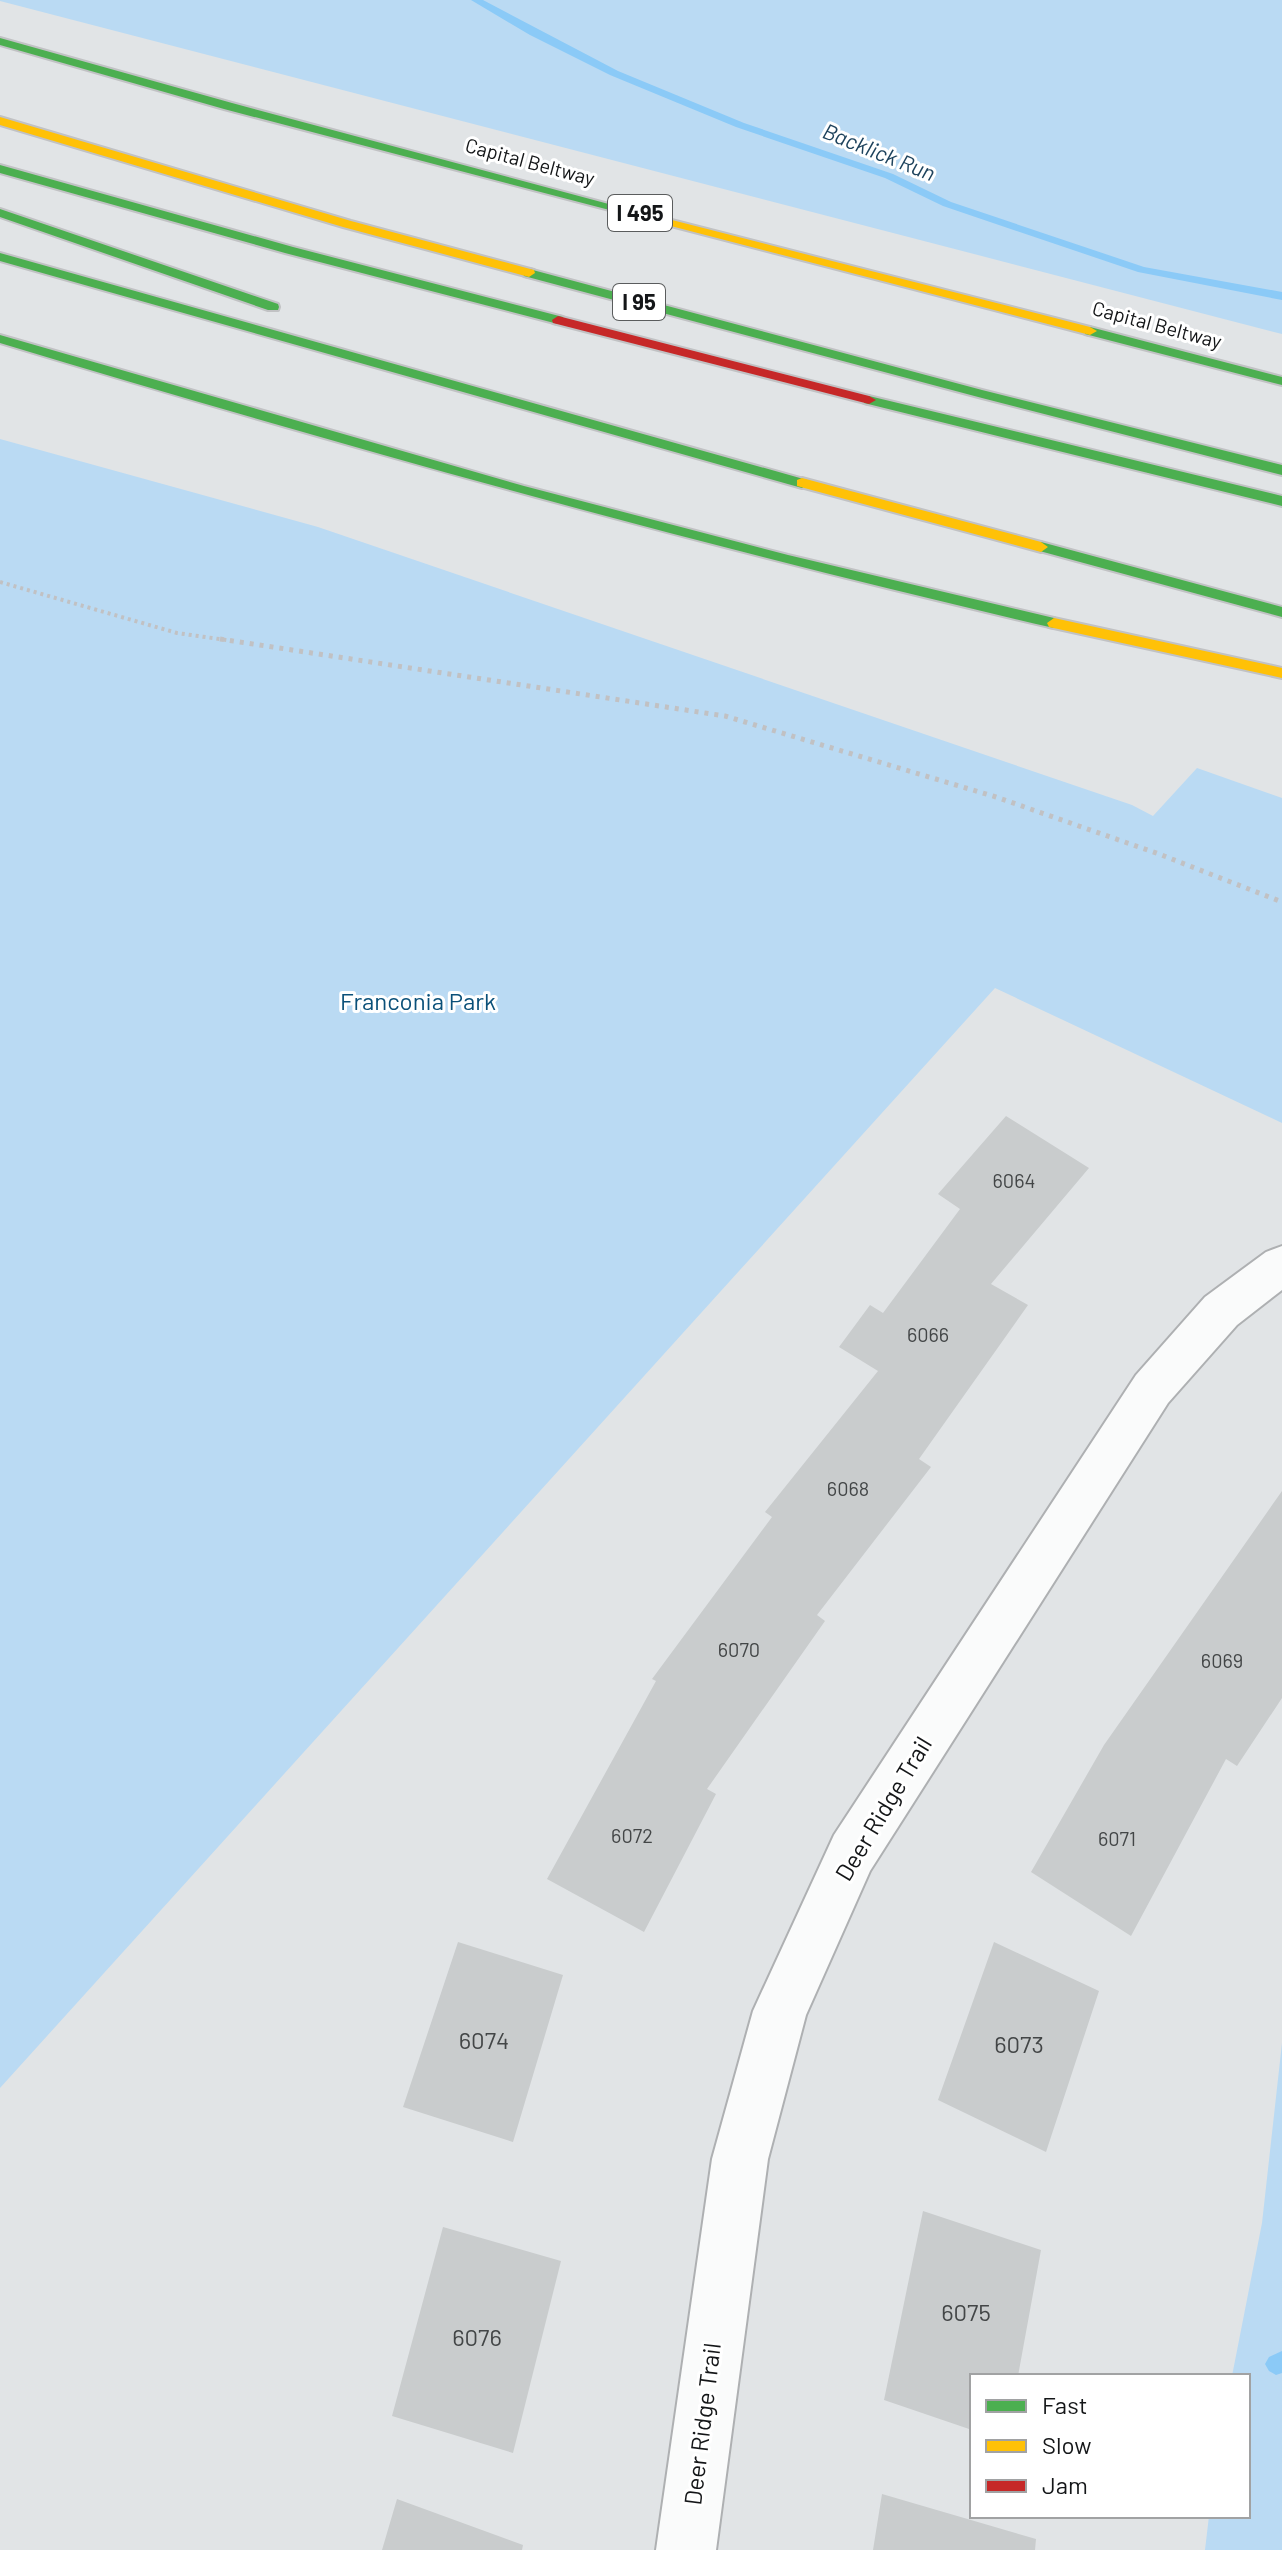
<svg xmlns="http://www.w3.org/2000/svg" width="1282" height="2550" font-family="Barlow,sans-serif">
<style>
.green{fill:#badaf3}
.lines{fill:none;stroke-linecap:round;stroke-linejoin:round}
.stream{fill:#8bcaf7;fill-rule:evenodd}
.building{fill:#c9cccd}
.street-casing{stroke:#aeb0b2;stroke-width:4}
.fast-casing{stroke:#c1c2c4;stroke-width:4}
.slow-casing{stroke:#c1c2c4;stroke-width:4}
.jam-casing{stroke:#c1c2c4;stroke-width:4}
.path-far1{stroke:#c1c1c3;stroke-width:4;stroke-dasharray:3 4;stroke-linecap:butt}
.path{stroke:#c1c1c3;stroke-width:5;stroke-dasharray:4 6;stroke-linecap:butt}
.street{fill:#fafbfb;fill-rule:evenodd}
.fast{fill:#4caf50;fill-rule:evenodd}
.slow{fill:#ffc107;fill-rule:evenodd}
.jam{fill:#c62828;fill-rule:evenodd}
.labels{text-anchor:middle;stroke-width:6;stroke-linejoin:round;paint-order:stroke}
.far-street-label{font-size:20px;fill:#141618;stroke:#fff}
.number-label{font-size:20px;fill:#434647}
.far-water-label{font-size:22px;font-style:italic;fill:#1e435d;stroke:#fff}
.shield{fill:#fff;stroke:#5a5c5d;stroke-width:2}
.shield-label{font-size:22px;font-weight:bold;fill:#141618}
.park-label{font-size:24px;fill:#0a5079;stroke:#fff}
.street-label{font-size:24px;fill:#141618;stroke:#fff}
.near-number-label{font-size:24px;fill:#434647}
</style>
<rect width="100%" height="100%" fill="#e1e4e6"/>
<path class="green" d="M0,0H1282V334L0,1Z
M0,439L318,527L1132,805L1153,816L1197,768L1282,798V1123L995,988L0,2088Z
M1282,2043V2550H1205L1209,2516H1248V2376H1232L1262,2223Z"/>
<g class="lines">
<path class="stream" d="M471,0H483L618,71L744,123L893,174L951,202L1144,267L1282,292V300L1138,272L943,206L885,178L736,127L610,75L530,35Z
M1282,2351V2373L1276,2375L1269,2371L1265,2364L1269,2357Z"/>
</g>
<path class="building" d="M1006,1116L1089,1168L991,1284L1028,1305L919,1459L931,1467L817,1615L825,1621L707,1789L716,1794L644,1932L547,1879L656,1681L652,1679L772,1517L765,1512L878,1371L839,1347L870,1305L883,1313L960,1209L938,1194Z
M1282,1491V1698L1237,1766L1226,1759L1131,1936L1031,1872L1104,1745Z
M458,1942L563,1975L513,2142L403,2107Z
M994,1942L1099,1991L1046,2152L938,2100Z
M923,2211L1041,2250L1018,2376H972V2430L884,2400Z
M443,2227L561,2261L513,2453L392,2416Z
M882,2494L1036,2539L1035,2550H873Z
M397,2499L523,2545L522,2550H382Z"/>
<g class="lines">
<g class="street-casing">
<path id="street" d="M1282,1246V1290L1237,1325L1168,1403L870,1871L806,2015L768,2159L716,2550H656L712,2159L753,2011L834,1835L1136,1375L1205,1297L1266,1252Z"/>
</g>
<g class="fast-casing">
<path id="fast" d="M0,38L232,103L631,210L621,213L224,109L0,45Z
M0,165L293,247L563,317L564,320L558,324L285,253L0,173Z
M0,209L278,304L279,307L278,310H268L0,217Z
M0,253L807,480L809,483L802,488L0,261Z
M529,269L982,390L1282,465V475L982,398L524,276L523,273Z
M1090,327L1282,377V385L1085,334V328Z
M0,335L524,486L788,555L1054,618L1061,623L1054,628C699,546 349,448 0,343Z
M869,396L1282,496V506L864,403V397Z
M1041,542L1282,607V617L1036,550V544Z"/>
</g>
<g class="slow-casing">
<path id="slow" d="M0,117L351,221L534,270L535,273L529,277L343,227L0,125Z
M621,207L1090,327L1097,331L1090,335L621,213Z
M802,478L1041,542L1048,547L1041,552L797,486V480Z
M1054,618L1282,668V678L1049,627L1047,623Z"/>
</g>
<g class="jam-casing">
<path id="jam" d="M558,316L869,396L876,400L869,404L553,323L552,320Z"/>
</g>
<path class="path-far1" d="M0,582L177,633L233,641"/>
<path class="path" d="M220,639L725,716L996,797L1159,854L1282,902"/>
<use href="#street" class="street"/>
<use href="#fast" class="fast"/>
<use href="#slow" class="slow"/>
<use href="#jam" class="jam"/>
</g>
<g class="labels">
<g class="far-street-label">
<text transform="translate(530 162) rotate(15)" y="7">Capital Beltway</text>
<text transform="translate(1157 325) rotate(15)" y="7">Capital Beltway</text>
</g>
<g class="number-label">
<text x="1014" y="1188">6064</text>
<text x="928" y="1342">6066</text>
<text x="848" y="1496">6068</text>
<text x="739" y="1657">6070</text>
<text x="1222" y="1668">6069</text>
<text x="632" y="1843">6072</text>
<text x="1117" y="1846">6071</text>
</g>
<g class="far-water-label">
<text transform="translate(879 152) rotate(22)" y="8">Backlick Run</text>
</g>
<g class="shield">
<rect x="608" y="195" width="64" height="36" rx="6"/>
<rect x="613" y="284" width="52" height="36" rx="6"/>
</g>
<g class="shield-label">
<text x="640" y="221">I 495</text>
<text x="639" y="310">I 95</text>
</g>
<g class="park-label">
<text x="418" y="1010">Franconia Park</text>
</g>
<g class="street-label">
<text transform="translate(884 1809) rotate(-59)" y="8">Deer Ridge Trail</text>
<text transform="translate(703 2424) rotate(-83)" y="8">Deer Ridge Trail</text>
</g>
<g class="near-number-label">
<text x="484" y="2049">6074</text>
<text x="1019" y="2053">6073</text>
<text x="966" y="2321">6075</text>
<text x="477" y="2346">6076</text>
</g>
</g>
<rect x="970" y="2374" width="280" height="144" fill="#ffffff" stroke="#a1a2a3" stroke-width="2"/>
<rect x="986" y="2400" width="40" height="12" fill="#4caf50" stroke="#a1a2a3" stroke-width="2"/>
<text x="1042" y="2414" font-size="24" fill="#141618">Fast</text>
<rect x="986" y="2440" width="40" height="12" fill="#ffc107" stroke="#a1a2a3" stroke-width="2"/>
<text x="1042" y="2454" font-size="24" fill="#141618">Slow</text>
<rect x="986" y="2480" width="40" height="12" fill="#c62828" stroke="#a1a2a3" stroke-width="2"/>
<text x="1042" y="2494" font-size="24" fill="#141618">Jam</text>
</svg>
